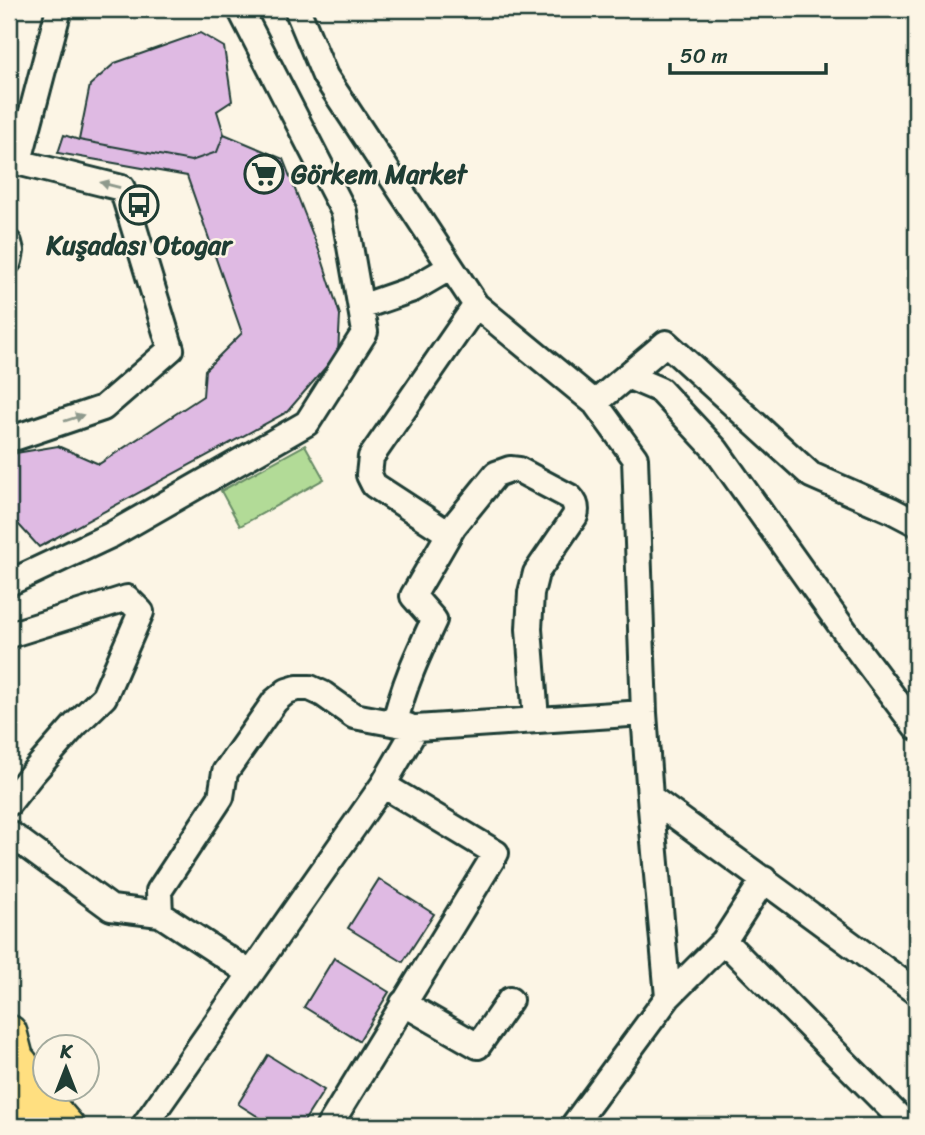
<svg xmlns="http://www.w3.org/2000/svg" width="925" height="1135" font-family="Sriracha,sans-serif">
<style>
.green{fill:#b2db97;stroke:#688c66;stroke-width:2}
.building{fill:#dfbae3;stroke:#1f3d34;stroke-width:2}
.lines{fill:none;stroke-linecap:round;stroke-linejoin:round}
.minor-casing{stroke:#1f3d34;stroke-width:30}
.major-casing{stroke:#1f3d34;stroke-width:35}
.highway-casing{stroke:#1f3d34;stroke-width:40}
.minor{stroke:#fcf5e5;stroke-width:24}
.major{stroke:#ffdf80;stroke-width:30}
.highway{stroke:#ffdf80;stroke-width:35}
.oneway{fill:#8e998c}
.labels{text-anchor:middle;stroke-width:5;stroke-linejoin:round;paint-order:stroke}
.poi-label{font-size:26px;font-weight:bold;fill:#1f3d34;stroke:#fcf5e5;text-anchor:start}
</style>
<rect width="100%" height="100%" fill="#fcf5e5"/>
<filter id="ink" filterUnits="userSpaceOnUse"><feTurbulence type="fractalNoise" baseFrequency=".0143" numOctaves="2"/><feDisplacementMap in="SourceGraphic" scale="14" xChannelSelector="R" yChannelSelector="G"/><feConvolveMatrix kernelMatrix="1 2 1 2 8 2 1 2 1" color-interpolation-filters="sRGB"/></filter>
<g filter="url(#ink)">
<path class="green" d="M305,445L324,479L240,526L221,491Z"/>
<path class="building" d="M200,33L224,47L232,101L217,111L224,134L217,152L191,161L79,140L90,85L115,63Z
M224,134L283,159L320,253L340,315L338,353L287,412L39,547L9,514V461L16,453L58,446L99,464L203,396L205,370L242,333L187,176L58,153L64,135L79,140L191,161L217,152Z
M379,879L434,914L403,962L348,928Z
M334,958L389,992L359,1041L304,1007Z
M268,1055L324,1090L301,1126H273L238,1104Z"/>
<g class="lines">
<g class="minor-casing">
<path id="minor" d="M297,9L325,76L476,305L595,403L635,458L644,713L650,797L668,997L573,1126
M9,160L122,188L171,349L103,408L17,437H9
M19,161L59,9
M9,243L11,251L9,261
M361,307L413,289L451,267
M627,376L660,390L716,450L861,654L916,727
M595,403L666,343L811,475L891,510L916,523
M449,534L453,527L496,474L510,469L519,470L570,497C576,503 577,509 575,516L536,573L531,593L529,629L536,719
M9,583L111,535L307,423L365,332L344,212L240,9
M9,635L127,598L141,612L104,697L75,725L31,775L9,803
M395,723C403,686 418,654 434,620L413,596L449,534L374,485L369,475L371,457L476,305
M650,797L916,992
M9,833L111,908L160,914L250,973
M160,914L159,891L221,797L225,772L275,701L287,691L297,688H310L323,694L354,716L408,726
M724,941L908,1126
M668,997L724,941L764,879
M403,1003L478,1046L510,1000
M144,1126L383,785L416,728L644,713
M329,1126L496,853L383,785"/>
</g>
<g class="major-casing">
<path id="major" d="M22,1062L42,1095L69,1126"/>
</g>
<g class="highway-casing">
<path id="highway" d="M9,1033L33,1126"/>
</g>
<use href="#minor" class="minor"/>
<use href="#major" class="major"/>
<use href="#highway" class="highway"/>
</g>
<defs><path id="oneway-solid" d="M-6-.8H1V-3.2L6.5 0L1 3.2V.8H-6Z" transform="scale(1.75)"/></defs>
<g class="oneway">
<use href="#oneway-solid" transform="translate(110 185) rotate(-165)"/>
<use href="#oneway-solid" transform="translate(74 418) rotate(-18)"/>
</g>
</g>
<defs>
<g id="supermarket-ring" transform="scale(2.0125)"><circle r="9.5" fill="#fcf5e5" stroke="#1f3d34" stroke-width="1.5"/><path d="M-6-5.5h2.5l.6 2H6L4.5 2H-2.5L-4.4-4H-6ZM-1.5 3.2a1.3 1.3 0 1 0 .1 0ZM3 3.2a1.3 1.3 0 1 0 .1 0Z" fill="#1f3d34"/></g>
<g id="bus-ring" transform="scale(2.0125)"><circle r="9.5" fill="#fcf5e5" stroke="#1f3d34" stroke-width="1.5"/><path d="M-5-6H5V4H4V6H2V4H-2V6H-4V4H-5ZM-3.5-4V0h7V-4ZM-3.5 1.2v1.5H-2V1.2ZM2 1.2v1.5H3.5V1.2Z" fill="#1f3d34"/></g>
</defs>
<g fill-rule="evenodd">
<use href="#supermarket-ring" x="264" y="174"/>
<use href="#bus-ring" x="139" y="205"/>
</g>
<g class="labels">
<g class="poi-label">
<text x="291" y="183">Görkem Market</text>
<text x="139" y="254" text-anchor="middle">Kuşadası Otogar</text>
</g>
</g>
<rect width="925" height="1135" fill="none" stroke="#fcf5e5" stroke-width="35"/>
<rect x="18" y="18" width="890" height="1100" fill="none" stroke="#1f3d34" stroke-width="2.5" filter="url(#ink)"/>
<g transform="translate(66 1068)"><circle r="33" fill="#fcf5e5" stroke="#a4ab9e" stroke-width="2"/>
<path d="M0-5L12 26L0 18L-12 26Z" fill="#1f3d34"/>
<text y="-10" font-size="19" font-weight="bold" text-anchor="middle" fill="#1f3d34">K</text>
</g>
<path d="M670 63v10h156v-10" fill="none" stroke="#1f3d34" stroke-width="3.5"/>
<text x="680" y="63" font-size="21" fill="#1f3d34" stroke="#fcf5e5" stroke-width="5" paint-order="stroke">50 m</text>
</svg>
